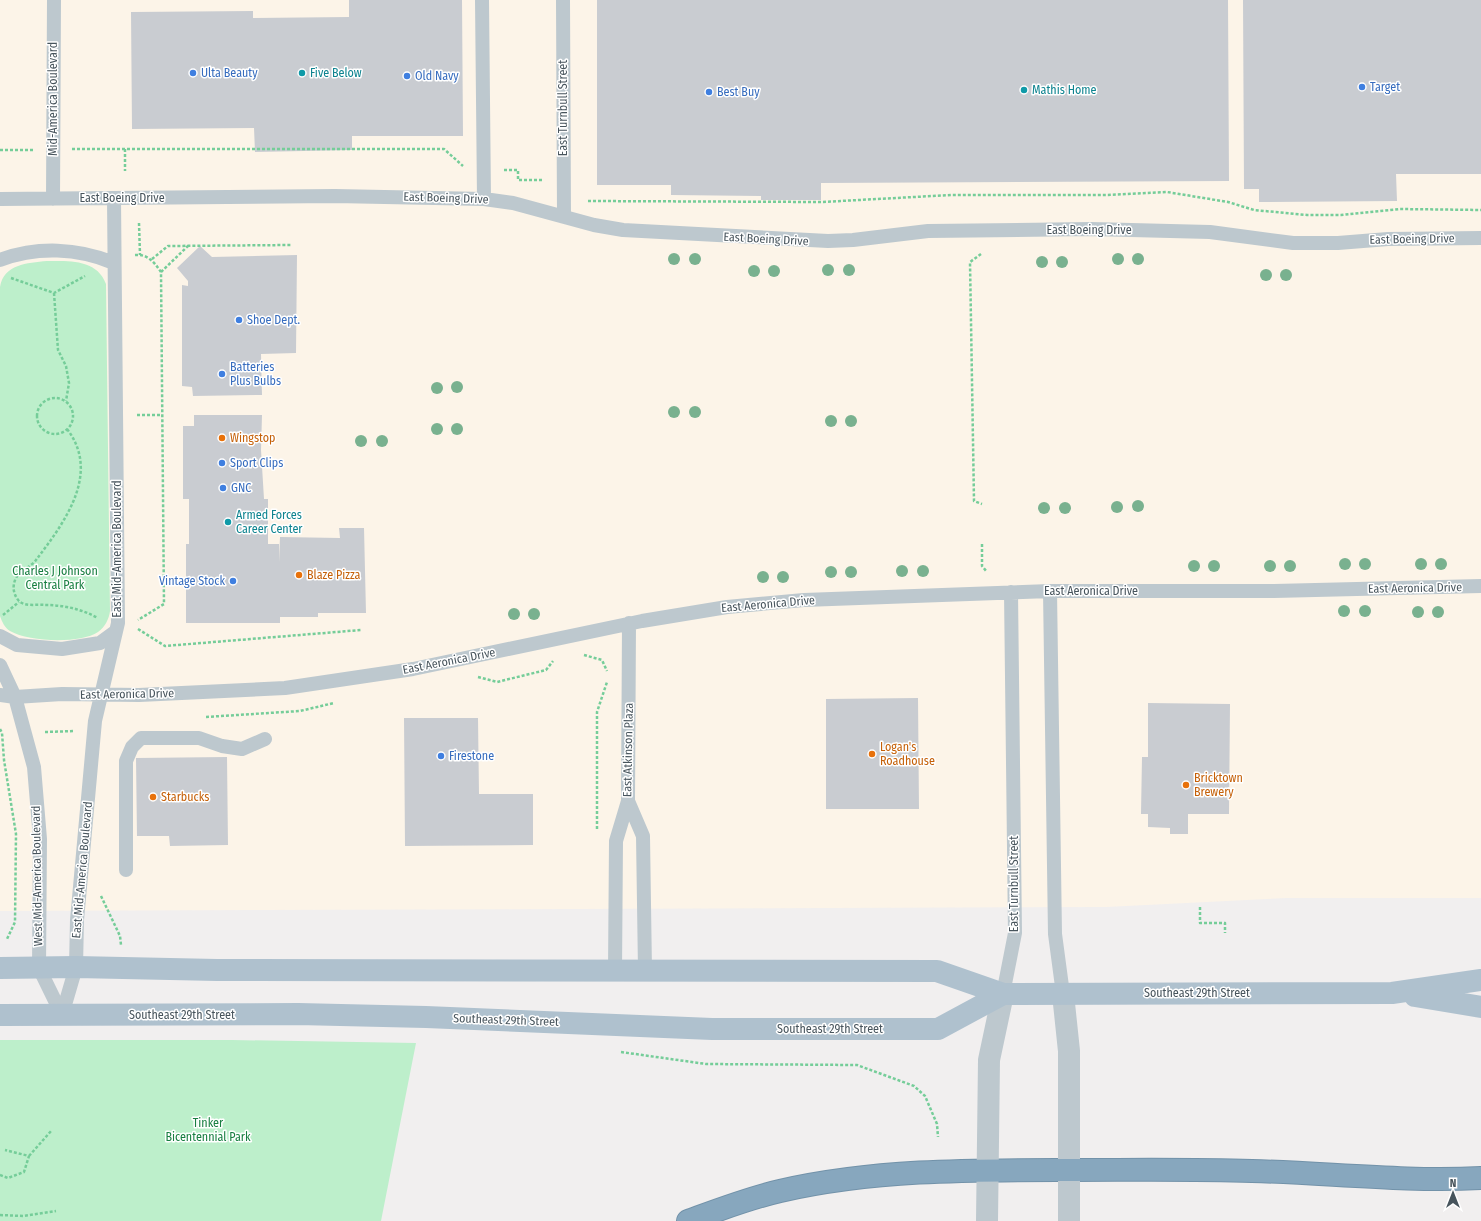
<svg xmlns="http://www.w3.org/2000/svg" width="1481" height="1221" font-family="'Fira Sans Condensed',sans-serif">
<style>
.commercial{fill:#fcf4e8}
.green{fill:#bdefcb}
.building{fill:#c9ccd1}
.lines{fill:none;stroke-linecap:round;stroke-linejoin:round}
.motorway-casing{stroke:#7292a9;stroke-width:24}
.path{stroke:#75cd99;stroke-width:2.5;stroke-dasharray:3 2;stroke-linecap:butt}
.service{stroke:#bdc8ce;stroke-width:14}
.tertiary{stroke:#bdc8ce;stroke-width:22}
.primary{stroke:#afc1ce;stroke-width:22}
.motorway{stroke:#87a7be;stroke-width:22}
.tree{fill:#79b18f}
.shop-dot{fill:#3f7fe0;stroke:#fff;stroke-width:1.5}
.culture-dot{fill:#0f9aa8;stroke:#fff;stroke-width:1.5}
.food-dot{fill:#e8710a;stroke:#fff;stroke-width:1.5}
.labels{text-anchor:middle;stroke-width:3;stroke-linejoin:round;paint-order:stroke}
.shop-label{font-size:12px;fill:#366cbe;stroke:#fff;text-anchor:start}
.culture-label{font-size:12px;fill:#0d838f;stroke:#fff;text-anchor:start}
.street-label{font-size:12px;fill:#47545c;stroke:#fff}
.food-label{font-size:12px;fill:#c56008;stroke:#fff;text-anchor:start}
.park-label{font-size:12px;fill:#177e40;stroke:#fff}
</style>
<rect width="100%" height="100%" fill="#f1efef"/>
<path class="commercial" d="M0,0H1481V898H1286L1106,907L0,911Z"/>
<path class="green" d="M47,261C69,261 97,259 106,284L110,611C109,619 105,627 98,632C80,644 29,642 10,631C5,628 2,622 0,616V287C4,264 27,263 47,261Z
M0,1040H232L416,1043L381,1221H0Z"/>
<path class="building" d="M349,0H462L463,136H352V150L255,152L254,128L132,129L131,12L253,11V18L349,17Z
M597,0H1228L1229,181L821,183V200H761V196L671,195V185H597Z
M1243,0H1481V174H1396L1397,201L1259,202V189H1244Z
M200,246L212,257L297,255L296,353L261,354L262,395L193,396L192,387L182,386V285L188,286V281L177,268Z
M194,415H262L261,450L264,499H268V544H279V562L280,537L340,538L339,528H364L366,613H318V617H280V623H186V544H189V499H183V426H194Z
M918,698L919,809H826V699Z
M1148,703L1230,704L1229,814H1188V834H1170V828L1148,827V814H1141L1142,757H1148Z
M404,718H478L479,794H533V845L405,846Z
M227,757L228,845L170,846L169,836H137L136,758Z"/>
<g class="lines">
<g class="motorway-casing">
<path id="motorway" d="M688,1221C718,1210 749,1198 780,1191C876,1169 974,1170 1072,1170C1132,1170 1192,1169 1252,1171C1329,1173 1405,1182 1481,1178"/>
</g>
<path class="path" d="M72,149H444L463,166
M125,149V171
M0,150H33
M504,170H518V180H542
M588,201L822,202L951,195H1108L1167,192L1228,202L1254,210L1307,215H1341L1400,209L1481,210
M139,223L140,255
M981,254L970,262L974,501L982,504
M135,255C148,254 154,262 161,272L164,604L138,620
M152,259L168,246L292,245
M161,272L188,246
M11,278L54,293L85,276
M54,293L58,350L66,366L69,383L66,401
M37 416a18 18 0 1 1 36 0a18 18 0 1 1-36 0Z
M137,415H162
M67,429C101,473 65,522 36,560C31,567 20,570 16,578C12,586 13,594 19,601C25,607 37,604 45,605C64,605 81,609 98,618
M982,544V566L987,572
M3,615L19,602
M138,629L165,646L361,630
M584,655L602,660L607,671
M478,677L497,682L546,670L553,661
M206,717L300,711L334,703
M0,729L2,733L4,760L16,834L15,922L7,939
M45,732L74,731
M597,829V712L607,682
M101,896L120,936L121,945
M1200,907V923H1225V933
M621,1052L706,1064L857,1065L914,1086L925,1096L937,1124L938,1137
M29,1156L52,1130
M0,1175L8,1178L24,1172L29,1156L5,1150
M0,1215L23,1216L56,1211"/>
<path class="service" d="M482,0L484,199
M563,0L564,216
M0,199L335,196L484,199L513,203L594,225L623,230L828,241L853,240L928,231L1091,229L1210,232L1293,243H1338L1388,239L1481,238
M53,199L54,0
M0,260C37,246 78,248 114,263
M1050,591L1055,934L1063,994
M0,636L17,645L62,649L100,643L115,632
M0,665L15,697L34,767L40,839L39,968L62,1015
M0,695L15,697L62,694L139,695L285,688L413,669L642,621L727,607L804,600L1050,591H1274L1481,586
M628,801L643,836L645,971
M126,870V761L132,747L141,738H199L222,746L242,749L265,739
M615,971L616,841L628,801L629,623
M1003,994L1015,933L1011,592
M62,1015L76,967L77,920L95,721L118,623L114,199"/>
<path class="tertiary" d="M1063,994L1069,1051V1221
M987,1221L989,1060L1003,994"/>
<path class="primary" d="M0,968L76,967L217,970L937,971L1003,994L1392,993L1481,980
M1415,996L1481,1007
M0,1015L298,1014L426,1017L712,1029H938L1003,994"/>
<use href="#motorway" class="motorway"/>
</g>
<g class="tree">
<circle cx="674" cy="259" r="6"/>
<circle cx="695" cy="259" r="6"/>
<circle cx="1118" cy="259" r="6"/>
<circle cx="1138" cy="259" r="6"/>
<circle cx="1042" cy="262" r="6"/>
<circle cx="1062" cy="262" r="6"/>
<circle cx="828" cy="270" r="6"/>
<circle cx="849" cy="270" r="6"/>
<circle cx="754" cy="271" r="6"/>
<circle cx="774" cy="271" r="6"/>
<circle cx="1266" cy="275" r="6"/>
<circle cx="1286" cy="275" r="6"/>
<circle cx="457" cy="387" r="6"/>
<circle cx="437" cy="388" r="6"/>
<circle cx="674" cy="412" r="6"/>
<circle cx="695" cy="412" r="6"/>
<circle cx="831" cy="421" r="6"/>
<circle cx="851" cy="421" r="6"/>
<circle cx="437" cy="429" r="6"/>
<circle cx="457" cy="429" r="6"/>
<circle cx="361" cy="441" r="6"/>
<circle cx="382" cy="441" r="6"/>
<circle cx="1138" cy="506" r="6"/>
<circle cx="1117" cy="507" r="6"/>
<circle cx="1044" cy="508" r="6"/>
<circle cx="1065" cy="508" r="6"/>
<circle cx="1345" cy="564" r="6"/>
<circle cx="1365" cy="564" r="6"/>
<circle cx="1421" cy="564" r="6"/>
<circle cx="1441" cy="564" r="6"/>
<circle cx="1194" cy="566" r="6"/>
<circle cx="1214" cy="566" r="6"/>
<circle cx="1270" cy="566" r="6"/>
<circle cx="1290" cy="566" r="6"/>
<circle cx="902" cy="571" r="6"/>
<circle cx="923" cy="571" r="6"/>
<circle cx="831" cy="572" r="6"/>
<circle cx="851" cy="572" r="6"/>
<circle cx="763" cy="577" r="6"/>
<circle cx="783" cy="577" r="6"/>
<circle cx="1344" cy="611" r="6"/>
<circle cx="1365" cy="611" r="6"/>
<circle cx="1418" cy="612" r="6"/>
<circle cx="1438" cy="612" r="6"/>
<circle cx="514" cy="614" r="6"/>
<circle cx="534" cy="614" r="6"/>
</g>
<g class="shop-dot">
<circle cx="193" cy="73" r="4"/>
<circle cx="407" cy="76" r="4"/>
<circle cx="1362" cy="87" r="4"/>
<circle cx="709" cy="92" r="4"/>
<circle cx="239" cy="320" r="4"/>
<circle cx="222" cy="374" r="4"/>
<circle cx="222" cy="463" r="4"/>
<circle cx="223" cy="488" r="4"/>
<circle cx="233" cy="581" r="4"/>
<circle cx="441" cy="756" r="4"/>
</g>
<g class="culture-dot">
<circle cx="302" cy="73" r="4"/>
<circle cx="1024" cy="90" r="4"/>
<circle cx="228" cy="522" r="4"/>
</g>
<g class="food-dot">
<circle cx="222" cy="438" r="4"/>
<circle cx="299" cy="575" r="4"/>
<circle cx="872" cy="754" r="4"/>
<circle cx="1186" cy="785" r="4"/>
<circle cx="153" cy="797" r="4"/>
</g>
<g class="labels">
<g class="shop-label">
<text x="201" y="77">Ulta Beauty</text>
<text x="415" y="80">Old Navy</text>
<text x="1370" y="91">Target</text>
<text x="717" y="96">Best Buy</text>
<text x="247" y="324">Shoe Dept.</text>
<text x="230" y="371">Batteries<tspan x="230" dy="14">Plus Bulbs</tspan></text>
<text x="230" y="467">Sport Clips</text>
<text x="231" y="492">GNC</text>
<text x="225" y="585" text-anchor="end">Vintage Stock</text>
<text x="449" y="760">Firestone</text>
</g>
<g class="culture-label">
<text x="310" y="77">Five Below</text>
<text x="1032" y="94">Mathis Home</text>
<text x="236" y="519">Armed Forces<tspan x="236" dy="14">Career Center</tspan></text>
</g>
<g class="street-label">
<text transform="translate(53 99) rotate(-90)" y="4">Mid-America Boulevard</text>
<text transform="translate(563 108) rotate(-90)" y="4">East Turnbull Street</text>
<text x="122" y="202">East Boeing Drive</text>
<text transform="translate(446 198) rotate(2)" y="4">East Boeing Drive</text>
<text x="1089" y="234">East Boeing Drive</text>
<text transform="translate(766 239) rotate(3)" y="4">East Boeing Drive</text>
<text transform="translate(1412 239) rotate(-1)" y="4">East Boeing Drive</text>
<text transform="translate(117 549) rotate(-90)" y="4">East Mid-America Boulevard</text>
<text transform="translate(1415 588) rotate(-1)" y="4">East Aeronica Drive</text>
<text x="1091" y="595">East Aeronica Drive</text>
<text transform="translate(768 604) rotate(-5)" y="4">East Aeronica Drive</text>
<text transform="translate(449 661) rotate(-11)" y="4">East Aeronica Drive</text>
<text transform="translate(127 694) rotate(-1)" y="4">East Aeronica Drive</text>
<text transform="translate(628 750) rotate(-89)" y="4">East Atkinson Plaza</text>
<text transform="translate(82 870) rotate(-85)" y="4">East Mid-America Boulevard</text>
<text transform="translate(37 876) rotate(-91)" y="4">West Mid-America Boulevard</text>
<text transform="translate(1014 884) rotate(-90)" y="4">East Turnbull Street</text>
<text x="1197" y="997">Southeast 29th Street</text>
<text x="182" y="1019">Southeast 29th Street</text>
<text transform="translate(506 1020) rotate(2)" y="4">Southeast 29th Street</text>
<text x="830" y="1033">Southeast 29th Street</text>
</g>
<g class="food-label">
<text x="230" y="442">Wingstop</text>
<text x="307" y="579">Blaze Pizza</text>
<text x="880" y="751">Logan's<tspan x="880" dy="14">Roadhouse</tspan></text>
<text x="1194" y="782">Bricktown<tspan x="1194" dy="14">Brewery</tspan></text>
<text x="161" y="801">Starbucks</text>
</g>
<g class="park-label">
<text x="55" y="575">Charles J Johnson<tspan x="55" dy="14">Central Park</tspan></text>
<text x="208" y="1127">Tinker<tspan x="208" dy="14">Bicentennial Park</tspan></text>
</g>
</g>
<g transform="translate(1453 1193)" stroke="#ffffff" stroke-width="3" paint-order="stroke">
<path d="M0-3L7 15L0 10L-7 15Z" fill="#47545c"/>
<text y="-6" font-size="11" font-weight="bold" text-anchor="middle" fill="#47545c">N</text>
</g>
</svg>
